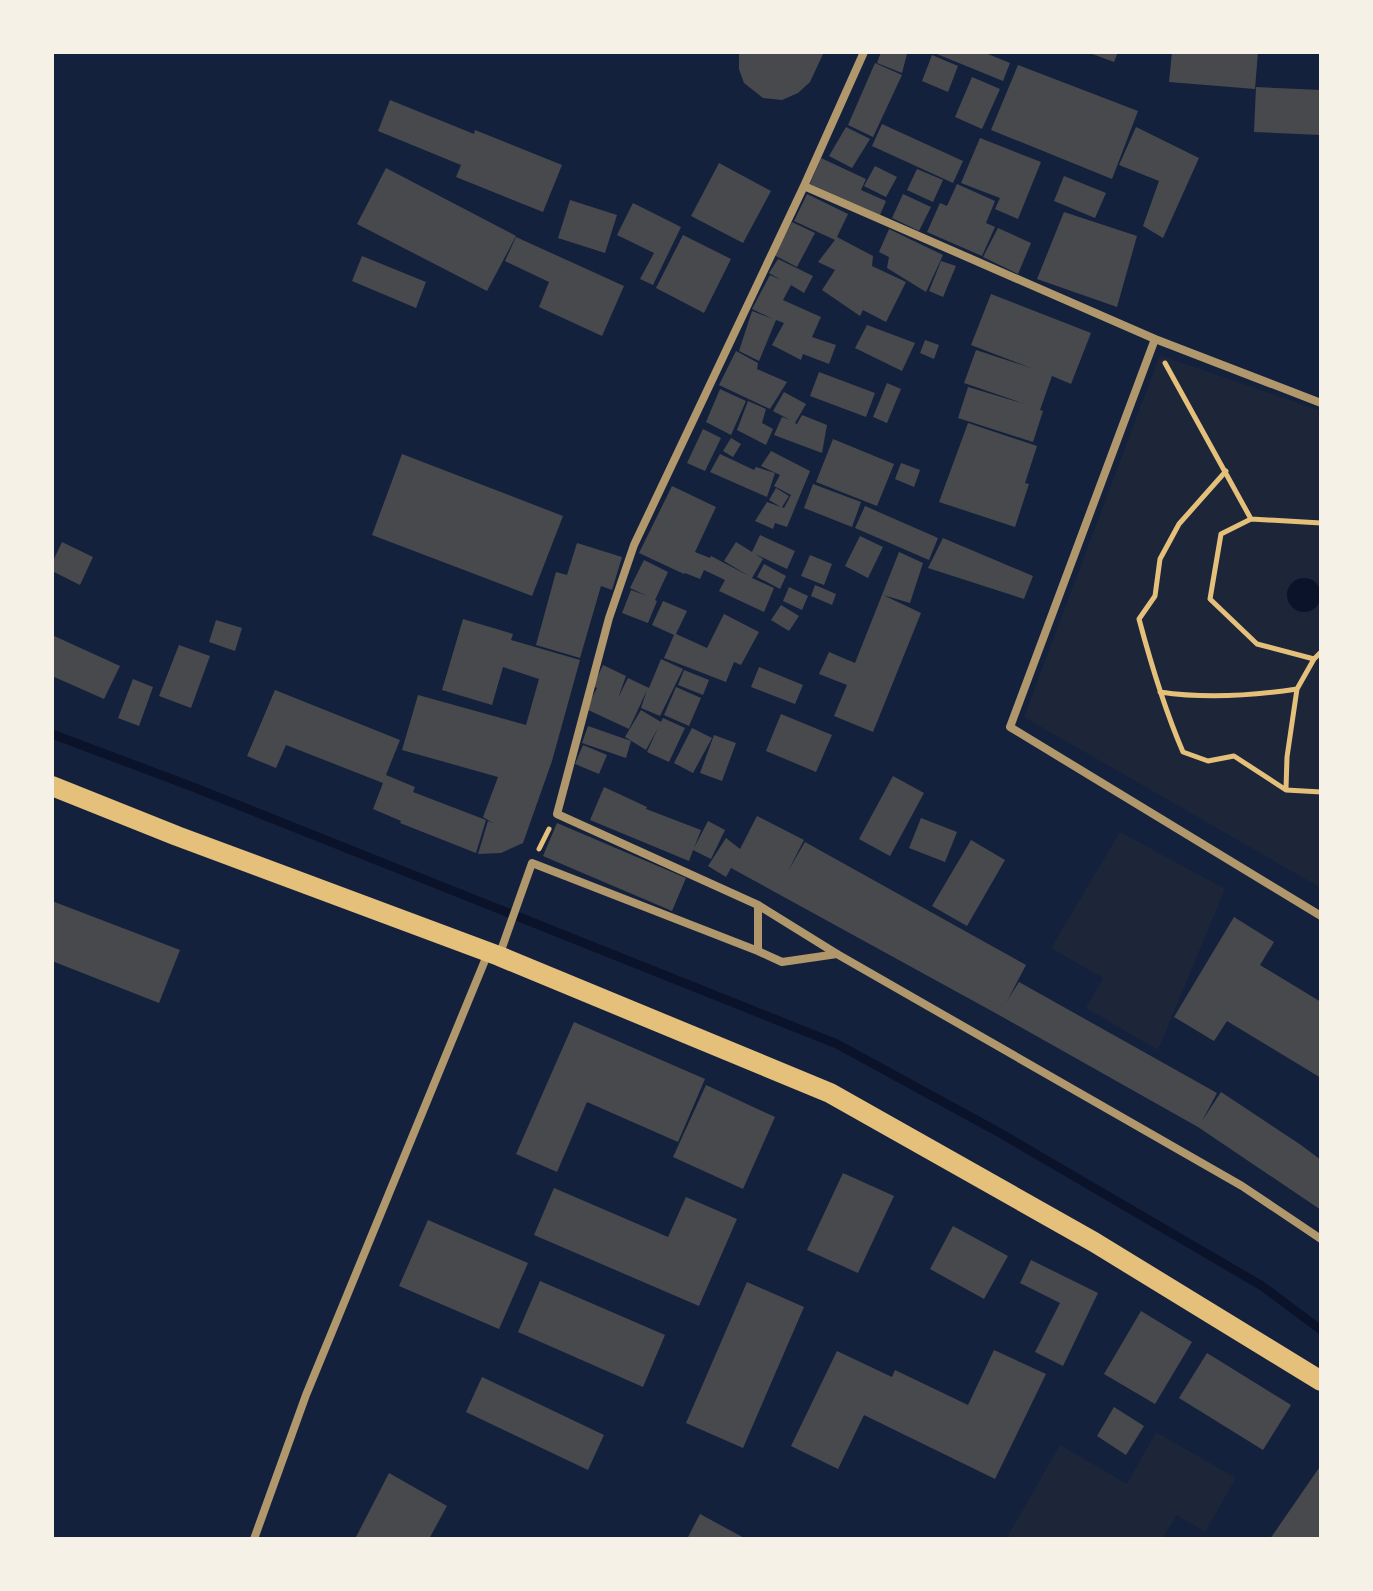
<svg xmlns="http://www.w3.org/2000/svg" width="1373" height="1591" font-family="Arial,sans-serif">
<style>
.green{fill:#1d2539}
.water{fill:#0b132b}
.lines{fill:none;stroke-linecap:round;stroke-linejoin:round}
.stream{stroke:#0b132b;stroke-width:9}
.building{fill:#48494c}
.path{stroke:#e5c07b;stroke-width:5}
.minor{stroke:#b1986c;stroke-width:8}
.primary{stroke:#e5c07b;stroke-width:20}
</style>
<rect width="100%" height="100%" fill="#14213d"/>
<path class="green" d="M1160,355L1321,411V888L1024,717Z
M1120,832L1225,889L1158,1050L1086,1008L1103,978L1051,948Z
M1156,1432L1236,1478L1205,1532L1177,1515L1162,1539H1014L1008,1536L1060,1445L1127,1484Z"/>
<path class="water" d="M1287 595a17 17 0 1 1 34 0a17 17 0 1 1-34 0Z"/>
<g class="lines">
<path class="stream" d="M52,734L193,787L837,1044L1000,1133L1262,1286L1321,1330"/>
</g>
<path class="building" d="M739,52H824L810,82L798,93L782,100L763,98L744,83L739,69Z
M881,52L907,54L902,73L877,63Z
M932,52H983L1010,63L1003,81Z
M1087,52H1118L1114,62Z
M1172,52H1258L1255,89L1169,82Z
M932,55L958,66L948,92L922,81Z
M875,63L902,75L873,137L848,125Z
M1018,65L1138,111L1112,179L991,130Z
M972,77L1000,89L982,129L955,117Z
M1256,87L1321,90V135L1254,132Z
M390,100L474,134L475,130L562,165L543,212L456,177L461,165L378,131Z
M882,124L963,161L953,183L872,146Z
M846,127L870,139L852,168L829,156Z
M1136,127L1199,158L1163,238L1143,226L1159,181L1119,165Z
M980,138L1041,162L1018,219L995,209L1000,198L961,183Z
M821,158L866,179L861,190L886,201L880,215L810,184Z
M719,163L771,191L743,243L691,216Z
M875,166L897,177L886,197L864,186Z
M386,168L516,236L487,291L357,224Z
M917,169L943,180L933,202L907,190Z
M1064,176L1106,193L1095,218L1054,201Z
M957,184L995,201L986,223L995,227L982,256L927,232L940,203L947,206Z
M807,194L848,214L837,237L873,256L872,266L906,282L886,322L863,310L860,316L822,290L835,270L818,262L835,240L794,221Z
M903,194L931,207L919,231L892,218Z
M570,200L617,215L605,253L558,238Z
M633,203L681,227L653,285L640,279L654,253L617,235Z
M1064,212L1137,236L1117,307L1037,279Z
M792,222L815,233L797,267L774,255Z
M998,228L1031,243L1018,274L983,257Z
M889,229L943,255L926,292L887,268L889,257L879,252Z
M683,235L731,259L704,313L656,288Z
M516,237L624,286L602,336L539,307L549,282L505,261Z
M362,256L426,282L416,308L352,281Z
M778,259L813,276L804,293L791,285L783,300L821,317L812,337L836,345L829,364L803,354L801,360L772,345L784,323L776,320L759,361L739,351L752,311L773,319L752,309L770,275L781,280L769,273Z
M941,261L956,266L943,297L929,291Z
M991,294L1091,333L1071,384L1052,376L1040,410L1043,411L1033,442L958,418L968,387L1025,404L964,383L976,350L1034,369L971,345Z
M867,325L915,343L902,371L855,348Z
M925,340L939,345L934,359L920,353Z
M736,351L758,363L757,369L787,382L770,409L719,385Z
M819,372L875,393L866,417L810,396Z
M887,383L901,389L887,423L873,417Z
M720,389L746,401L731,435L706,422Z
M784,392L806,404L795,423L797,424L802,415L827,425L822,453L774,435L782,417L790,420L773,411Z
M748,401L766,409L762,423L773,429L766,445L737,430Z
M968,423L1037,446L1025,483L1029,484L1015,527L939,502Z
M703,429L721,438L705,471L687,463Z
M731,438L741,444L733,457L723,451Z
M833,439L894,464L877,506L816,482Z
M771,451L810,471L787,527L775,523L773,529L755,521L767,502L781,507L769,500L776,488L789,496L782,507L784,508L791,495L774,486L780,475L761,466Z
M402,454L563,516L532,596L372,535Z
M720,454L754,470L756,467L775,473L767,497L710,472Z
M901,463L920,470L914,487L895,479Z
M813,484L861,502L852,527L804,508Z
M672,486L716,507L695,552L710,558L711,556L749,576L724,561L736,542L752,552L760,535L795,551L787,569L755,554L763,559L752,578L774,588L764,612L719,591L725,580L704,570L700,579L685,573L684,574L639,553Z
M865,506L938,538L929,560L855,528Z
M860,536L883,547L868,578L845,566Z
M943,538L1033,576L1024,599L928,568Z
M62,542L93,557L80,585L52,571V563Z
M577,543L622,557L612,590L601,586L580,658L536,645L556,572L567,575Z
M899,552L923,563L910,603L883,595L921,613L873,732L834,716L847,685L819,674L829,652L855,663Z
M810,555L832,564L824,585L801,576Z
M644,560L668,572L655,600L657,601L648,623L622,613L631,590L647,596L630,588Z
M764,564L786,576L780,589L757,577Z
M815,585L836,594L832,605L811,596Z
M789,587L808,596L802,610L783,601Z
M663,601L687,611L676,634L707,648L724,614L759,632L741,665L734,662L726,682L664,658L674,635L652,625Z
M781,605L799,616L789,631L771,620Z
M463,619L513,634L511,640L580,660L552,761L523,843L501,853L478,854L488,821L493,823L483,817L498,777L402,750L418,695L526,725L539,679L503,667L492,705L442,690Z
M216,620L242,628L235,651L209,642Z
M52,635L120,666L104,699L52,676Z
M179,645L210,656L191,708L159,696Z
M661,659L683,669L660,716L641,708L647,690L629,729L586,709L597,688L593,686L603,665L626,676L618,698L628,678L649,688Z
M759,667L803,685L795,704L751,687Z
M684,670L709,680L703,695L678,685Z
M133,679L153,687L139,726L118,718Z
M676,687L701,698L689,726L664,715Z
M275,690L400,740L386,775L415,787L413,792L486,820L476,853L400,823L401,821L373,809L383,783L286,745L276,768L247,756Z
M641,710L661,722L663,718L685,728L669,762L647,752L658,728L646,750L625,737Z
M781,714L832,735L816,772L766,751Z
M588,726L631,741L626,758L582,743Z
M692,728L712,738L693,773L674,763Z
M714,735L736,743L722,781L700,773Z
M583,745L607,755L599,774L575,764Z
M893,776L924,793L890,856L859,839Z
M604,787L647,807L646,809L701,830L694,848L708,821L725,830L711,859L693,850L689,861L590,820Z
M757,816L804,840L788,871L805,842L1026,965L1007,1001L1019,982L1217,1093L1202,1121L1221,1092L1301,1145L1321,1160V1210L1198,1127L999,1015L731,868L726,877L708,866L726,838L740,849Z
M921,818L957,832L945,862L909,848Z
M557,823L686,878L672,911L543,856Z
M971,840L1005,860L967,926L932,906Z
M52,901L180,950L159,1003L52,961Z
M1234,917L1274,942L1260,965L1321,1002V1078L1227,1021L1214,1041L1174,1017Z
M574,1022L705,1079L678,1142L587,1102L557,1172L516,1154Z
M706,1085L775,1117L743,1189L673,1157Z
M843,1173L894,1196L858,1273L807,1250Z
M554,1188L668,1237L686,1197L737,1219L699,1306L534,1235Z
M428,1220L528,1263L499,1329L399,1286Z
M953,1226L1008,1256L984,1299L930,1269Z
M1031,1260L1098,1293L1063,1366L1035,1352L1060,1303L1020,1283Z
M540,1281L665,1335L643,1387L518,1332Z
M747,1282L804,1307L743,1448L686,1423Z
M1141,1311L1192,1342L1155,1404L1104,1374Z
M994,1350L1046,1374L995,1479L864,1415L838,1469L791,1446L837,1351L892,1377L895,1370L968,1405Z
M1207,1353L1291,1405L1263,1450L1179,1398Z
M482,1377L604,1435L588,1470L466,1412Z
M1114,1407L1144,1426L1126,1455L1097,1436Z
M1321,1465V1539H1270Z
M389,1473L447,1506L429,1539H355Z
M700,1514L746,1539H687Z"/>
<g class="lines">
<path class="path" d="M1165,363L1251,519L1321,523
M1226,471L1179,524L1160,559L1155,596L1139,619C1151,664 1164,708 1183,752L1208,761L1234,756L1286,790L1321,792
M1251,519L1221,534L1210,599L1257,644L1314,659L1321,652
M1160,692C1206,699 1251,696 1297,689
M1286,789L1287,757L1297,689L1314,659
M539,849L549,829"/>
<path class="minor" d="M864,52L804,186L634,545L609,618L557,814L758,905L837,954L1242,1186L1321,1239
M804,186L1155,339
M1321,403L1155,339L1010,727L1321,916
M758,951L782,962L837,954
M499,956L532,863L758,951V905
M254,1539L306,1395L488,953"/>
<path class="primary" d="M52,786L177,836L499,956L830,1093L1094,1242L1321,1381"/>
</g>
<rect width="1373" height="1591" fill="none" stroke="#f6f1e7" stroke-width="108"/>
</svg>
